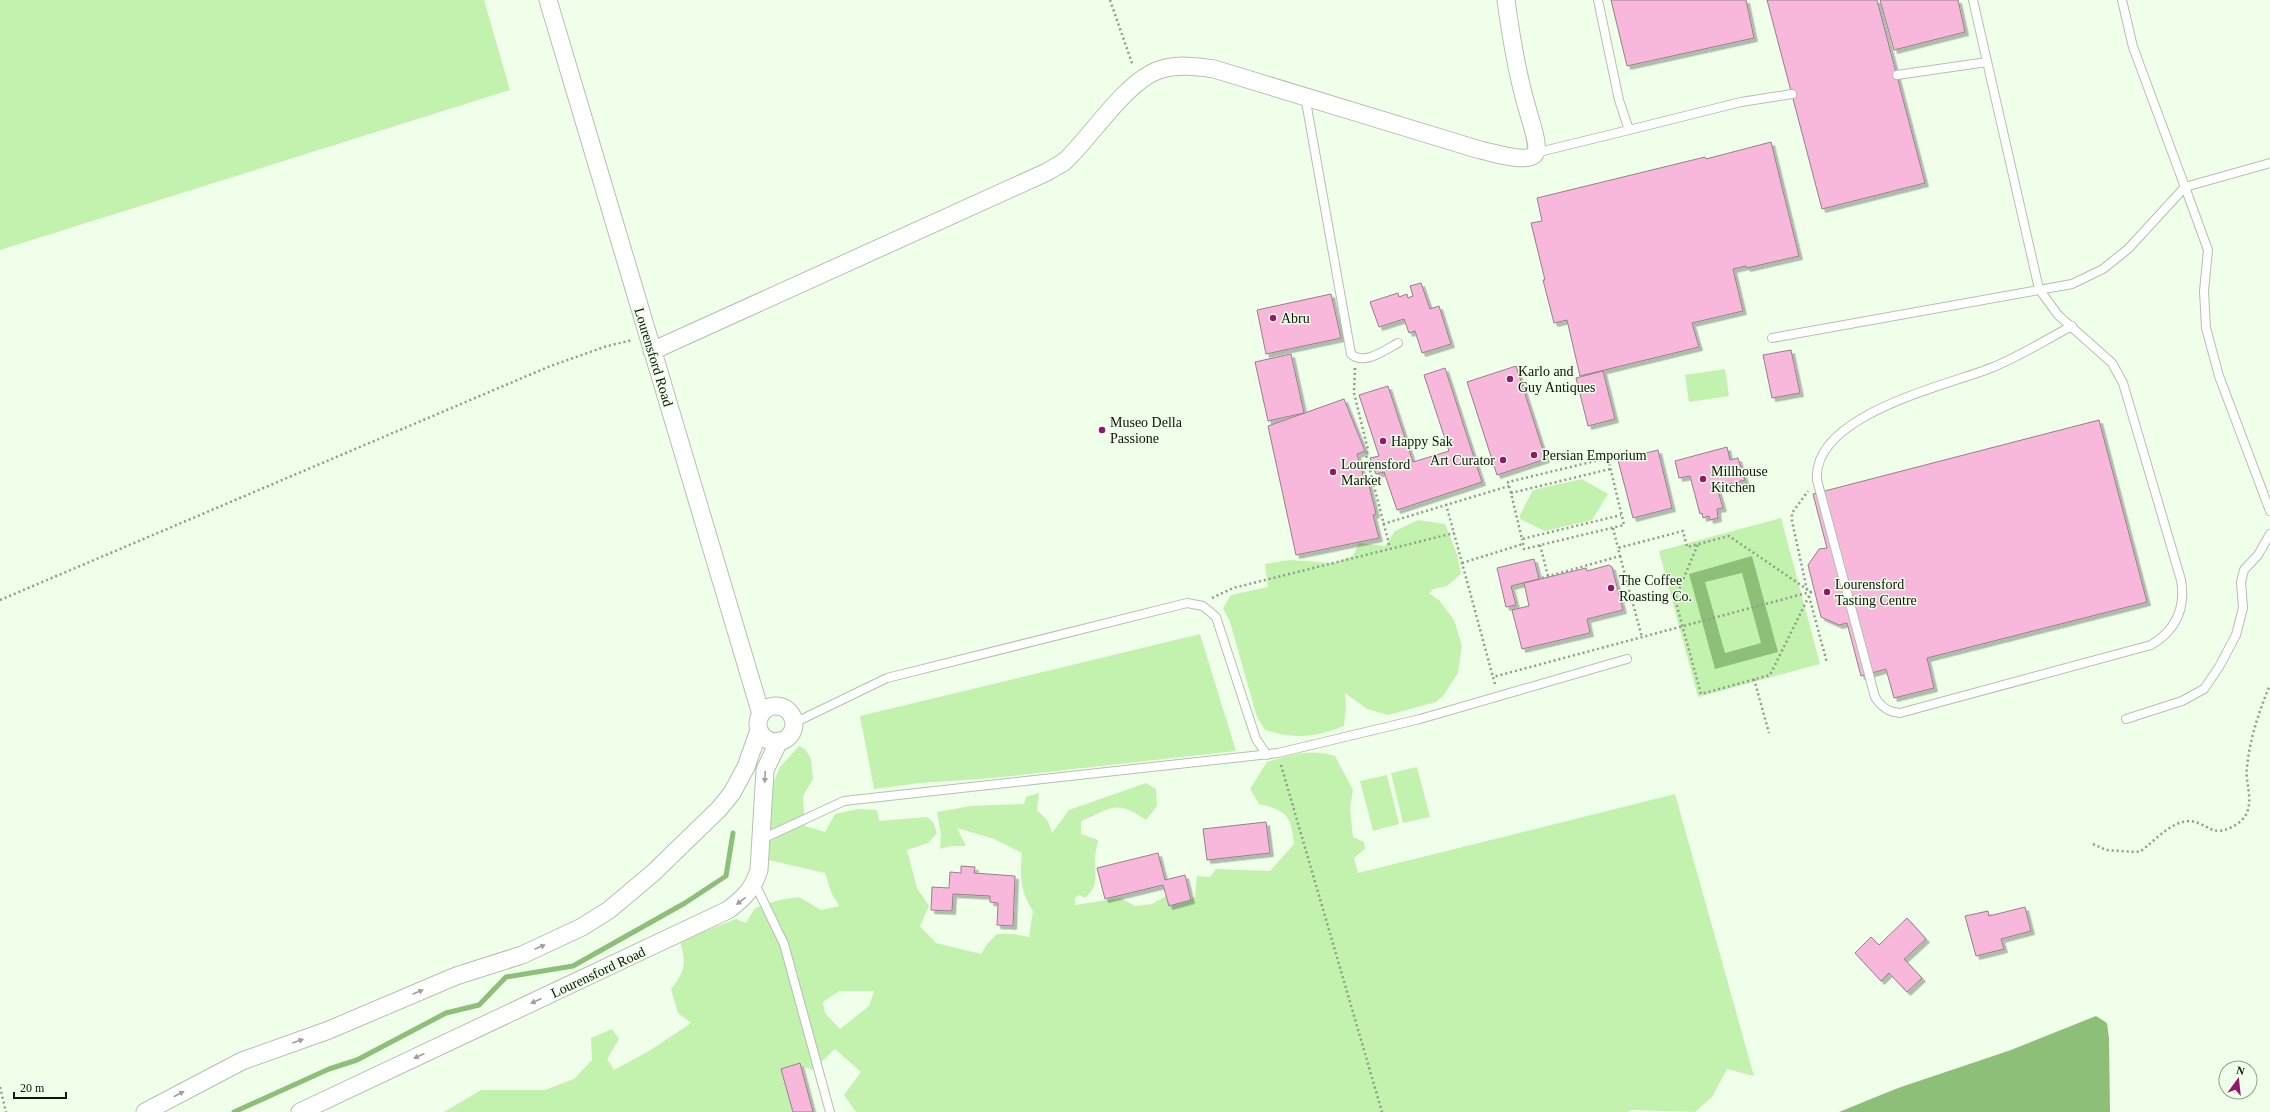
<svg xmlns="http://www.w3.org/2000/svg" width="2270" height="1112" font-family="Georgia,serif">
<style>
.green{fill:#c2f2ae;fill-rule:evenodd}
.water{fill:#8ebf79;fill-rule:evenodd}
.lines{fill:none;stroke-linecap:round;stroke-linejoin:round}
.stream{stroke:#8ebf79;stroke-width:5}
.building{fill:#f8b8db;stroke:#967f8b;filter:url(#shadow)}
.service-casing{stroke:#b3c2ad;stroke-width:10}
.minor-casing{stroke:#b3c2ad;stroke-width:19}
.path{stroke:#909c8c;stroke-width:2.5;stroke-dasharray:2 3;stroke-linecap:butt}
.service{stroke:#fff;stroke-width:8}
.minor{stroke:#fff;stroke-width:17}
.oneway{fill:#9fa19e}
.poi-dot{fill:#96156d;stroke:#efffe9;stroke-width:1.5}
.labels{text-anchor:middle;stroke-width:3;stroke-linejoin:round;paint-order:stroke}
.poi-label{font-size:14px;fill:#0e130c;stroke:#efffe9;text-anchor:start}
.street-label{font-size:14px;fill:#0e130c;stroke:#efffe9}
</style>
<defs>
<filter id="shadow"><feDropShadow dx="3.5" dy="3.5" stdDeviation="0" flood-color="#0004"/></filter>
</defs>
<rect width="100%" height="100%" fill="#efffe9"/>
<path class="green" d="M0,0H484L510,90L0,250Z
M1725,369L1729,396L1689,402L1685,375Z
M1582,479L1608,494L1592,520L1545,531L1520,519V515L1533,490Z
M1781,518L1820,664L1698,697L1659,551Z
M1418,520L1445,524L1457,554L1461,574L1447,586L1434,589L1429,593L1439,600L1454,620L1462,646L1458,673L1443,696L1436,702L1388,715L1367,709L1345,693L1346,706L1344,726C1314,738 1295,739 1265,730L1257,717L1230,622L1223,608L1231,595L1268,587L1265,564L1290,560L1333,563L1353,556L1359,543L1385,546L1395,531Z
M1200,634L1236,751L993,778L920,783L874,789L860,716Z
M799,746L805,749L811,759L813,779L803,796L805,826L825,832L835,814L858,809L877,810L879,821L927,817L933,822L937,833L928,843L907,850L917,888L929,906L920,926L936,943L981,954L988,943L997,934H1013L1029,937L1033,911C1020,891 1020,877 1022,853L994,839L957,828L966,846H951L940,849L941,835L937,812L971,806L1024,804L1026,797L1039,793L1037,810L1048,821L1052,833L1069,810L1146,783L1156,789L1157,806L1146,820C1116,799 1113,808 1081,821V834L1098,840C1097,846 1095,853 1095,860C1095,877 1099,885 1085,898L1079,895L1075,898V905L1120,898L1135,906L1152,904L1166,896L1183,901L1195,897L1197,876L1210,877L1216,869L1270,871L1294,844C1291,815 1287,811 1259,804L1250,789L1267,762C1290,755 1312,748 1335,756L1353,790L1350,808L1353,837L1364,842L1365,849L1354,858L1358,873L1675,794L1754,1076L1727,1069L1712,1097L1695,1112L1632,1110L1628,1112H856L844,1095L861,1072L835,1049L813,1070L796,1064L781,1069L793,1112H444L481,1090H545L574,1079L592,1060L591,1038L612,1029L619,1039L607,1059L614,1070L649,1051L691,1023L678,1013L671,989C686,970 686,963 680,941L736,919L746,923L755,908L779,900L799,897L821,910L839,906L831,892L825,873L768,860L771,787L780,767ZM839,991H874L869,1006L840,1029L825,1013L823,1002Z
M1417,767L1430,817L1403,823L1391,773Z
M1387,775L1399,824L1373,831L1360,781Z"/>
<path class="water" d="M1752,556L1778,652L1715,669L1689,574ZM1742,573L1761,643L1725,653L1705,582Z
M2096,1016L2107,1023L2109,1038L2110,1112H1839L1898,1088L2011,1050Z"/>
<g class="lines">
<path class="stream" d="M234,1112L329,1069L357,1060L446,1013L479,1005L506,977L573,966L685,903L726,876L733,833"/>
</g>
<path class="building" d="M1611,0H1746L1754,38L1627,66Z
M1767,0H1877L1925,183L1822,209Z
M1880,0H1958L1965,32L1894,50Z
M1771,142L1799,256L1747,268L1746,266L1733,269L1743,311L1692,323L1699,347L1580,376L1567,320L1554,323L1543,280H1545L1531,223L1542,221L1537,198L1705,157L1706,159Z
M1421,283L1430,309L1439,306L1451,344L1422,353L1415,331L1409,333L1404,319L1379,327L1370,302L1398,293L1399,297L1407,294L1408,298L1413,296L1410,286Z
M1331,294L1341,338L1266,354L1257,310Z
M1791,350L1800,393L1772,398L1763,355Z
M1291,354L1304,413L1268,421L1255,362Z
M1516,366L1546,459L1497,475L1467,382Z
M1445,368L1482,482L1397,510L1384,472L1376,474L1370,458L1379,456L1359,395L1388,386L1413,462L1449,451L1424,375Z
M1603,371L1615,419L1588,426L1576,378Z
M1344,399L1365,451L1357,454L1365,482L1368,481L1376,514L1373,515L1379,538L1296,555L1268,426Z
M2099,420L2147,602L1927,658L1934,688L1894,698L1886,669L1861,676L1847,623L1839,625L1821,617L1808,565L1819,549L1827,548L1813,494Z
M1727,447L1730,460L1738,458L1745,480L1717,487L1723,508L1717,509L1718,518L1710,520L1709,516L1703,518L1702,513L1700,514L1690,476L1679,478L1675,461Z
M1658,450L1672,508L1633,518L1618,460Z
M1534,559L1539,579L1511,586L1516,605L1506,607L1497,568Z
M1609,565L1612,567L1623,610L1587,619L1590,633L1522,649L1512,610L1529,606L1524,583L1586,568L1587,571Z
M1266,822L1270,853L1207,860L1203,829Z
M1158,853L1165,880L1185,875L1191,900L1169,906L1163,885L1105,899L1097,868Z
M961,866L975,867L974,873L1015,876L1013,926L997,925L998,903L990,902V896L953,894L952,911L931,910L932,887L949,888L950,872L961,873Z
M2025,907L2031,931L2001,939L2004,949L1976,956L1965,916L1988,911L1989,916Z
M1907,918L1926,939L1904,959L1922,978L1907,992L1889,973L1881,981L1855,953L1871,937L1879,945Z
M800,1063L813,1112H793L781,1069Z"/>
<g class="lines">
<g class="service-casing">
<path id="service" d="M1973,0L2039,289L2058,315L2112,363L2123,383L2181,580C2186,609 2176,630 2151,645L1900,713C1888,712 1881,707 1875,697L1817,480C1812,415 1945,386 1991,368C2019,357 2045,340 2072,326
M2122,0L2133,47L2185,187L2270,163
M1897,75L1987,62
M1305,96L1351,354C1364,366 1385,350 1398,343
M1629,130L1741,102L1792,94
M1535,153L1629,130L1619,100L1598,0
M2185,187L2208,250L2204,291L2206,328L2219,376L2270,511
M1772,338L2072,284L2103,269L2128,249L2185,187
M2126,719L2182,701L2204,689L2219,667L2236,635L2243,608L2241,582L2244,570L2258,555L2270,534
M794,723L887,678L1187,603L1203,606L1216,617L1256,739L1267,755
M762,839L844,801L1278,753L1420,719L1627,659
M755,884L784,944L830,1112"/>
</g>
<g class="minor-casing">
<path id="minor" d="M548,0L761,714
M652,351L1047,172C1053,168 1060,165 1065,161C1091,137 1126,81 1159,70C1177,64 1196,66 1214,69L1480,150C1491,152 1525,163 1534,155C1541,148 1530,120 1528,111C1517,75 1511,37 1506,0
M758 724a18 18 0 1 1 36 0a18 18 0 1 1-36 0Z
M145,1112L242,1061L329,1030L456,976L522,955L582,927L609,910L653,873L719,809L732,793L746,767L759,730
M300,1112L728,910C744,898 753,889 759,870L765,770L779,741"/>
</g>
<path class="path" d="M1110,0L1133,66
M1355,368L1354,393L1368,450L1366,455L1390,548
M1610,469L1511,493L1522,539L1621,515
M1511,493L1508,482L1608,458L1624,525L1524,549L1522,539
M1446,504L1493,677
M1383,524L1509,486
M1613,528L1618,548
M1540,545L1548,576
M1620,556L1642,637
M1462,563L1523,544
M1542,578L1620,556L1618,548L1683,531L1687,547L1729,536L1811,592L1770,675L1701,694L1675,599L1698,544
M1807,590L1792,521V513L1808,491
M1809,596L1827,663
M1212,598L1233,588L1454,533
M0,600L548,367L604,347L632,340
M1754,679L1769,733
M1495,684L1493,677L1814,591
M1281,765L1382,1112
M2093,844L2106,850L2136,852L2141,851C2156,840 2177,814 2198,823C2207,826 2213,833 2224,830C2233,828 2246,820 2248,809C2252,795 2245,781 2247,767C2250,738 2259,711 2270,685
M0,1087L6,1112"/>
<use href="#service" class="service"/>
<use href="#minor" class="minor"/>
</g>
<defs><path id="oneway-solid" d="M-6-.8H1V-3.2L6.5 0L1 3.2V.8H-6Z"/></defs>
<g class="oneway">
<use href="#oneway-solid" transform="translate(765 777) rotate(93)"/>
<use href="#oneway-solid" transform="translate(741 901) rotate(142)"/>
<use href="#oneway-solid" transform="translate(540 947) rotate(-23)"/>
<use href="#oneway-solid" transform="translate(418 992) rotate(-23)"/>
<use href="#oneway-solid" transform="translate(536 1001) rotate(155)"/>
<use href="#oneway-solid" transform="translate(298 1041) rotate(-19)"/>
<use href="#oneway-solid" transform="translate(419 1056) rotate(155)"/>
<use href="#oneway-solid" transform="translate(179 1094) rotate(-28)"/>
</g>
<g class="poi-dot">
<circle cx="1273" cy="318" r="4"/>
<circle cx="1510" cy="379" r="4"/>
<circle cx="1102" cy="430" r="4"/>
<circle cx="1383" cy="441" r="4"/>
<circle cx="1534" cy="455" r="4"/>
<circle cx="1503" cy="460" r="4"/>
<circle cx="1333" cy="472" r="4"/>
<circle cx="1703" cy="479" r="4"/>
<circle cx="1611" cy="588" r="4"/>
<circle cx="1827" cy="592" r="4"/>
</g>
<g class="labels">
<g class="poi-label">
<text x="1281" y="323">Abru</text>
<text x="1518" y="376">Karlo and<tspan x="1518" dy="16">Guy Antiques</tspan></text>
<text x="1110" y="427">Museo Della<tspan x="1110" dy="16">Passione</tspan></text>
<text x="1391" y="446">Happy Sak</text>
<text x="1542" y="460">Persian Emporium</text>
<text x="1495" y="465" text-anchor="end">Art Curator</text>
<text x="1341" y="469">Lourensford<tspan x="1341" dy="16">Market</tspan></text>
<text x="1711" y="476">Millhouse<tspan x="1711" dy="16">Kitchen</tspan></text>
<text x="1619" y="585">The Coffee<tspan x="1619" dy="16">Roasting Co.</tspan></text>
<text x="1835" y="589">Lourensford<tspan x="1835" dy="16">Tasting Centre</tspan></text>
</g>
<g class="street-label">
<text transform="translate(654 357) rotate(73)" y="5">Lourensford Road</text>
<text transform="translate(598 972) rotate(-25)" y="5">Lourensford Road</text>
</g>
</g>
<g transform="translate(2238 1080) rotate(15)"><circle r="19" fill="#efffe9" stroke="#95a191"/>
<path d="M0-3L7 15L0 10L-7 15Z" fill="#96156d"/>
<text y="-6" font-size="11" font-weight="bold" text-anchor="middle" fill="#0e130c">N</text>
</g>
<path d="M14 1092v6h52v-6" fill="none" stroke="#0e130c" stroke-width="2"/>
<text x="20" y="1092" font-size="12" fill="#0e130c" stroke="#efffe9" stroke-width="3" paint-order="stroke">20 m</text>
</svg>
